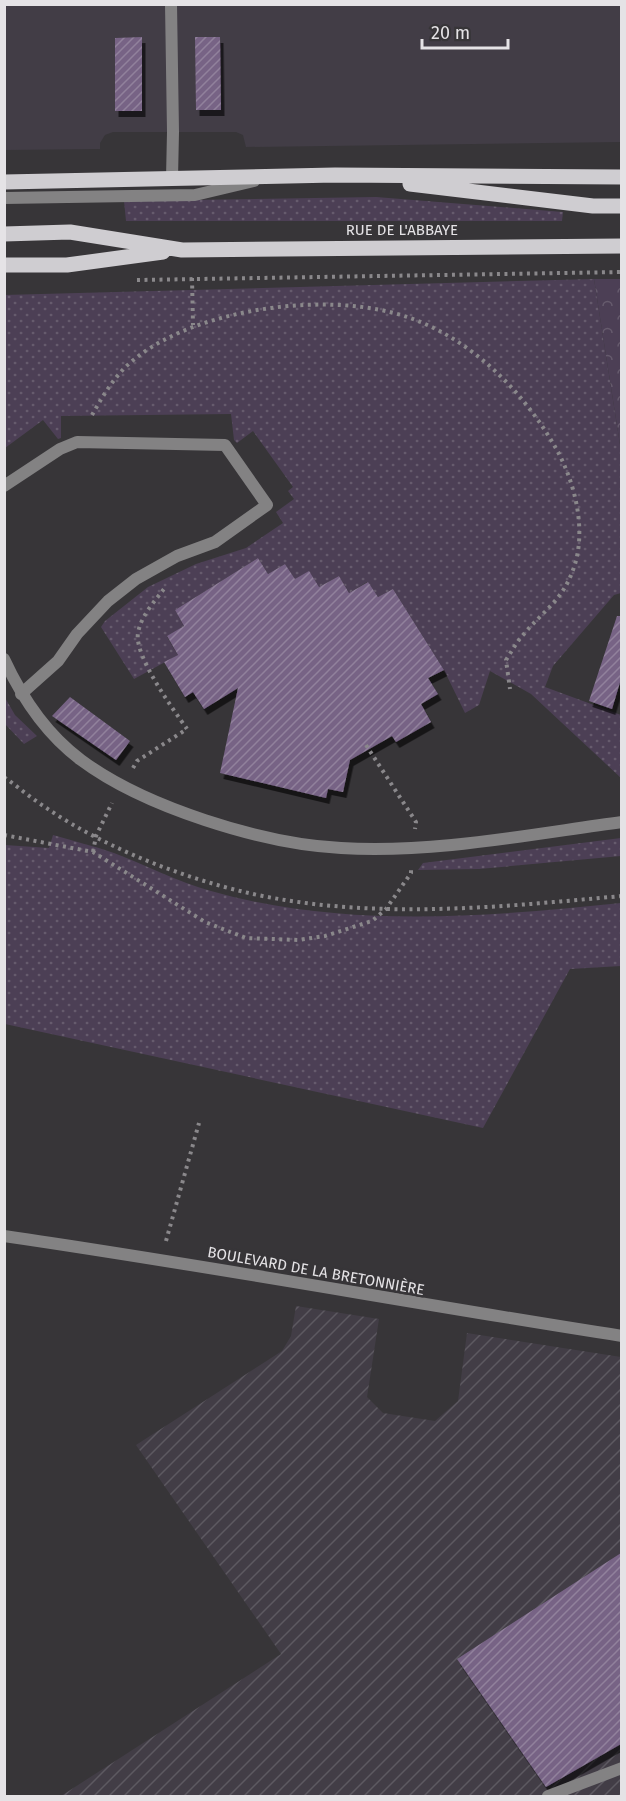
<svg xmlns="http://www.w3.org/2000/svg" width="626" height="1801" font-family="'Fira Sans',sans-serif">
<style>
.built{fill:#423d46}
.industrial{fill:url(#industrial-furrows)}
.grass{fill:url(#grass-dots)}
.park{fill:url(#park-crowns)}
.building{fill:url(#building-hatch);filter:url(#shadow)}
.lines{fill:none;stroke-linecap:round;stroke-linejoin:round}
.path{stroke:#8a888b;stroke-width:4;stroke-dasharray:3 4.5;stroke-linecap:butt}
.service{stroke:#838283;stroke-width:12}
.primary{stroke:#cfcdd1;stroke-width:15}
.labels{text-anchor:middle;stroke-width:5;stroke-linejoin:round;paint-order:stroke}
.street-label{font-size:15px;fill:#e5e3e6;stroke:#373538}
</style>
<defs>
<pattern id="industrial-furrows" width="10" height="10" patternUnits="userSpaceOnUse" patternTransform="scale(1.5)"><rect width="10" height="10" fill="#423d46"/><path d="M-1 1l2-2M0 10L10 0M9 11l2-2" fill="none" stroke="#5d5961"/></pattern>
<pattern id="grass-dots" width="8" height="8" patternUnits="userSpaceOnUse" patternTransform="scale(1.5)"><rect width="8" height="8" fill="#4c3f55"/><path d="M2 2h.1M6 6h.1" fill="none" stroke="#665b6d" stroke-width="1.8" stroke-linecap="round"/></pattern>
<pattern id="park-crowns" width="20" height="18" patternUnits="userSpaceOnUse" patternTransform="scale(1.5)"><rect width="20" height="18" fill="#4c3f55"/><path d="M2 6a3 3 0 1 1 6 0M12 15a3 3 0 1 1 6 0" fill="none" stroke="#665b6d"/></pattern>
<pattern id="building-hatch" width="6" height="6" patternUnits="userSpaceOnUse" patternTransform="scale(1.5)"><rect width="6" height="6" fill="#776385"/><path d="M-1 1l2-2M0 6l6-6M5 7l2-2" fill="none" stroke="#91819c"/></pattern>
<filter id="shadow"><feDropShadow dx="3.5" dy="6" stdDeviation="0" flood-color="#0009"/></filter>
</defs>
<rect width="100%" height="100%" fill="#373538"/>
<path class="built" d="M4,5H621V142L246,147L243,135L236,132H113L105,135L100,143V149L5,150Z"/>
<path class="industrial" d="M296,1306L379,1319L367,1397L383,1413L435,1421L458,1401L467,1333L621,1357V1796H61L281,1654L136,1445L282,1351L291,1336Z"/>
<path class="grass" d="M376,197L563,212L562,221H126L124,201Z
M594,279L621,451V593L614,595L553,666L545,687L621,715V778L531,694L490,671L479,705L465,713L444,670L393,589L378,597L367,582L349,593L339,576L319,587L295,579L285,564L268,574L258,558L175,610L184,626L167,637L178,655L134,679L101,627L105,621L148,587L196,564L246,548L283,523L276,512L294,499L288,491L293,487L253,431L237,443L234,440L231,414L61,416V438L58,439L43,420L5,448L4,295Z
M4,696L15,715L37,736L24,744L5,724Z
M53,835C73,841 94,846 114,853C146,865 178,882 211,891C345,929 485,917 621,903V966L570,969L483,1128L5,1024V845L49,848Z
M621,838V856L479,869L418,870L423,863Z"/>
<path class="park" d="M594,279H621V451Z"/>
<path class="building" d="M142,37V111H115V38Z
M195,37H220L221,110H196Z
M258,558L268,574L285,564L295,579L309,571L319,587L339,576L349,593L368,582L378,597L393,589L444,670L428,678L438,694L421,704L431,722L396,742L392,736L350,760L343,792L328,789L326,798L220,773L238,688L204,709L193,692L185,697L164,662L178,655L167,636L184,626L175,610Z
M617,616H621V679L612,709L589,701Z
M70,697L130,741L116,760L52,716Z
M621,1553V1744L546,1787L457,1659Z"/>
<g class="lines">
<path class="path" d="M192,278L193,325
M137,280L622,272
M92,415C104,394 116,373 136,358C200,307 333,290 410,318C473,340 526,394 558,452C576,486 587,533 573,570C562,601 543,611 524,634C517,641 512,651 506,660L510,689
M366,745L416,822L415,829
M133,768L137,761L187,729C173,709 134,656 138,633C141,616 154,602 164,589
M4,777C18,787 31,798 45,807C110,852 207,888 285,900C397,918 510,906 622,896
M4,835L93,852L205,922L246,938L298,940L325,936L372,921L386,909L411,873V869
M93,852L96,836L112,803
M166,1241L199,1123"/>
<path class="service" d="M171,4L173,132L172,178
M4,198L195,195L254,181
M4,486L60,449L77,442L225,445L267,505L215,542L177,556L136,579L108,601L77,634L58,661L21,694
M4,659C22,698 46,734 81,760C144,807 262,844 341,848C430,854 532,834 622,822
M4,1236C211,1266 416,1304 622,1336
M548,1796L622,1768"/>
<path class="primary" d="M4,182L335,175L622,177
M410,184L593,206H622
M4,234L70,232L182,250L622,246
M4,265H67L163,252"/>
</g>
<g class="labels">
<g class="street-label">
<text x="402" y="235">RUE DE L'ABBAYE</text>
<text transform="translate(316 1271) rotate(10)" y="5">BOULEVARD DE LA BRETONNIÈRE</text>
</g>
</g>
<rect width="626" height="1801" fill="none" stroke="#e5e3e6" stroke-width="12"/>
<path d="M422 39v9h86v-9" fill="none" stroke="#e5e3e6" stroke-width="3"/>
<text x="431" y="39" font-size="18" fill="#e5e3e6" stroke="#373538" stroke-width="4.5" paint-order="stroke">20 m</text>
</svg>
